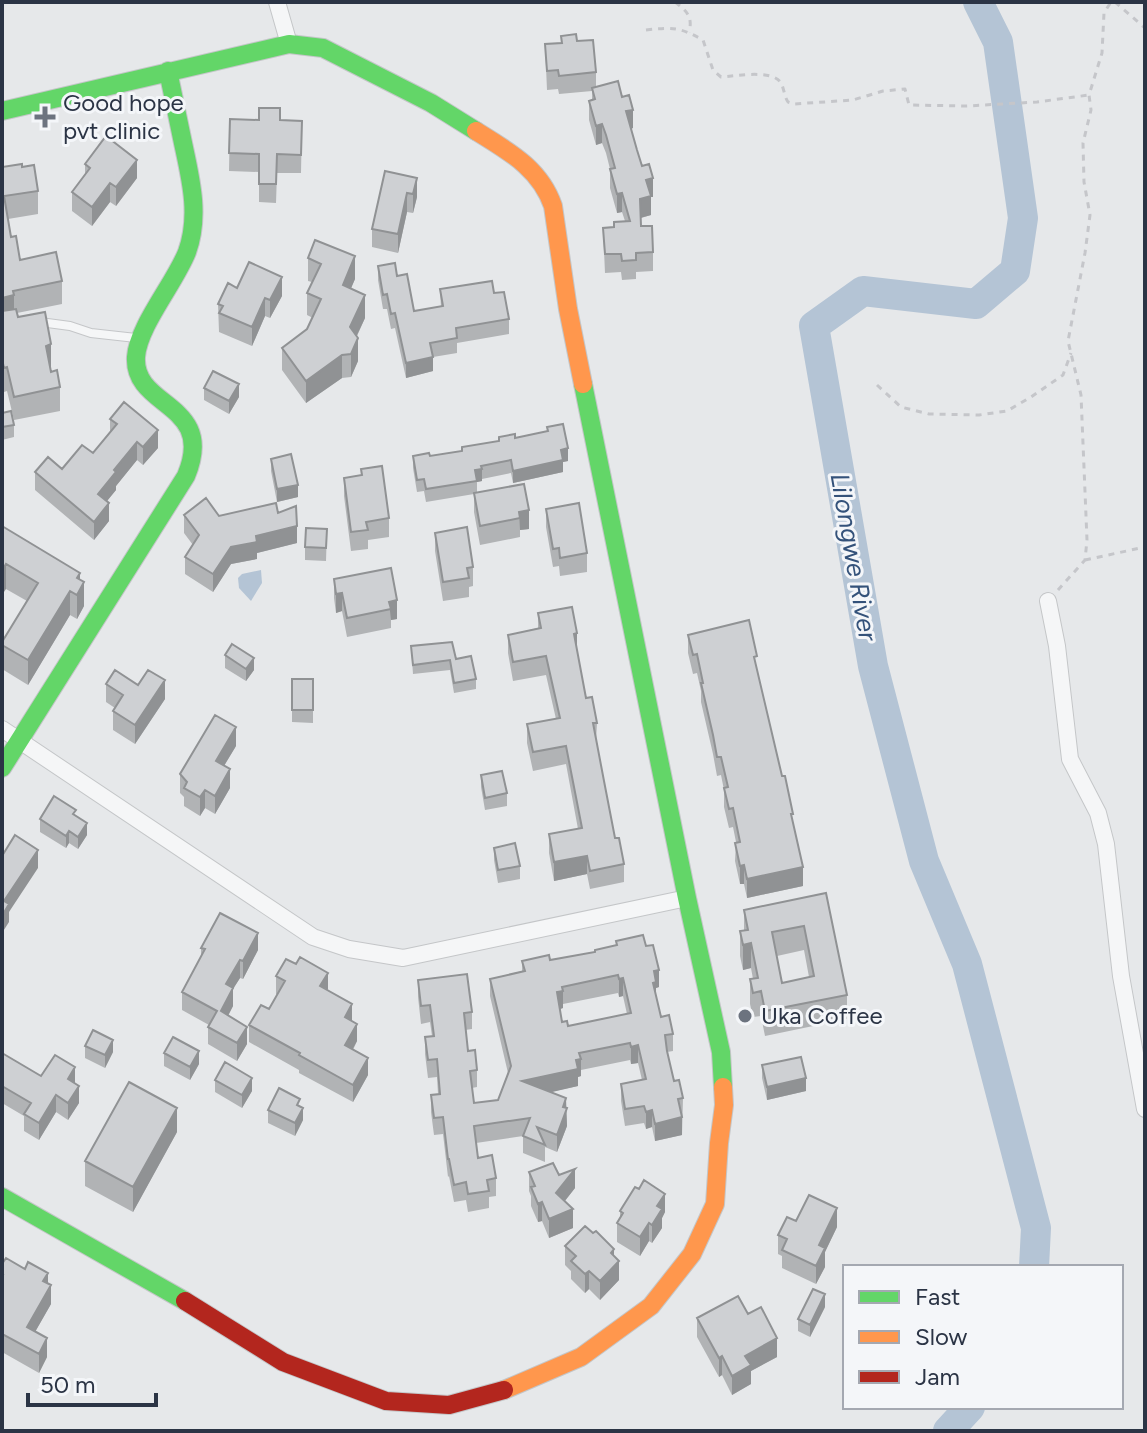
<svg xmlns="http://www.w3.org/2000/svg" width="1147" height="1433" font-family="Figtree,sans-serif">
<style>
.water{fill:#b4c4d5}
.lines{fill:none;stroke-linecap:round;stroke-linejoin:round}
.river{stroke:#b4c4d5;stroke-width:30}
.lane-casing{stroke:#c4c6c8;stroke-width:10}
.street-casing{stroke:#c4c6c8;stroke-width:18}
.fast-casing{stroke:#c4c6c8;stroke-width:20}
.slow-casing{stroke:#c4c6c8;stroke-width:20}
.jam-casing{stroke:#c4c6c8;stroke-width:20}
.path{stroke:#c5c6ca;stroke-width:3;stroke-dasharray:6 6;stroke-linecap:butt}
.lane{stroke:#f5f6f7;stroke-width:8}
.street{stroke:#f5f6f7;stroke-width:16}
.fast{stroke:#63d668;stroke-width:18}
.slow{stroke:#ff974d;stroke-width:18}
.jam{stroke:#b3261e;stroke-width:18}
.wall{fill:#b1b3b5;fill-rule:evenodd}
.shaded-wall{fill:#909294}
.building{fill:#ced0d3;stroke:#909294;stroke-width:2;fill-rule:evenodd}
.poi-dot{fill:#6c737f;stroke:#f4f6f9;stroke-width:3}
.labels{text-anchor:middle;stroke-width:6;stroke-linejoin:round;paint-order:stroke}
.poi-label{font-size:24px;fill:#2b3445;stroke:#f4f6f9;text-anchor:start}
.water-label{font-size:26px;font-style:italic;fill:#34527a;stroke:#f4f6f9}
</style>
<rect width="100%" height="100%" fill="#e6e8ea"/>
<path class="water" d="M261,570L262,583L251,601L239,588L238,578L242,574Z"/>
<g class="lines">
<path class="river" d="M978,2L998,42L1023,218L1015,271L976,304L863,291L814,326L873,666L924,861L967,964L1036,1228L1034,1267
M948,1431L970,1407"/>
<g class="lane-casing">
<path id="lane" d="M40,322L70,326L91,333L136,338"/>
</g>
<g class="street-casing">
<path id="street" d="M277,2L289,44
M1048,601L1057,646L1070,759L1098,813L1106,844L1121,976L1145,1109
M2,729L313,937L349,949L403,958L687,898"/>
</g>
<g class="fast-casing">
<path id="fast" d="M2,111L289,44L323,48L431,103L476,131
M583,384L687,898L721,1052L723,1087
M2,768L186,476C217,402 133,409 136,357C138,326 175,283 187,252C200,216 191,180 183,143C178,119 173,95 168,71
M2,1197L185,1301"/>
</g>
<g class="slow-casing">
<path id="slow" d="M476,131C508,151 540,168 553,206L568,309L583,384
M504,1390L581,1357L651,1306L692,1254L715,1204L719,1143L724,1105L723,1087"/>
</g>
<g class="jam-casing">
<path id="jam" d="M185,1301L283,1362L386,1401L449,1405L504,1390"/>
</g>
<path class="path" d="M675,2C687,11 693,17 689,32
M1115,2L1145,28
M646,30C672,27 680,27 703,40L713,70L721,77C735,76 773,69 781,83C784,88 784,96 788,102L794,104L853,100L883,91L905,89L909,105L967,106L1037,102L1089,95
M877,385L901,407L929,414L979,415L1007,411L1031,397L1063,375L1071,353
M1085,560L1145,547
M1058,590L1085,560L1087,540L1081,395L1068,341L1085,253L1090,215L1084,182L1083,143L1091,110L1089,95L1102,53L1104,13L1111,2"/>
<use href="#lane" class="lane"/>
<use href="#street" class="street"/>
<use href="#fast" class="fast"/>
<use href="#slow" class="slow"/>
<use href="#jam" class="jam"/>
</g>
<path class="wall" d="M577,41L596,72V87L622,97L633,128L631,129L637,150L653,197H651V215L641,218V226L653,252V271L636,272V279L622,280L621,272L605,273L603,228L614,227L625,221L622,212L617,213L610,188V169L606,153L602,143L596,145L589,120V101L592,100V91L559,94L558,89L547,90L545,44Z
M230,119L302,121L301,173H277L276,203L259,202V172L229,171Z
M85,164L137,178L116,206L110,202L92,226L72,211V192L85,175Z
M2,167H22L38,191V214L8,219L11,237L20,260L62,281V304L17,313L18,317L51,368V372L60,387V411L14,420L7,391L4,392L2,383Z
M385,171L417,197L413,213L407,212L398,253L372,247V229Z
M308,258L355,279L351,288L365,318L357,336L358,361L351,377L342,378L306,403L282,370V348L307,329L313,318L307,315V293L312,282L308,281Z
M378,266L397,276L414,311L441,307L440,289L494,293L509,319V334L457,343V353L433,357V371L406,378L395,328L391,329L387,309H383L378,280Z
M237,288L282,296L270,318L265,316L252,346L219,332L218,304Z
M204,388L239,397L229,414L204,400Z
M2,413L14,425V437L2,440Z
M110,419L158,448L143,465L137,460L116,486V490L107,501L109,521L94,540L35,490V472L62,469L93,453L110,433Z
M547,427L568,461L563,462V472L513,483L511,473L482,479V481L477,482V493L524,484L529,529L520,530V537L480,545L474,512V494L426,502L424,491L417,492L413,468V456H430L462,451L547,431Z
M271,459L298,497L277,502L271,471Z
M361,469L389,518V537L368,540V549L351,551L344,496V478L361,475Z
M546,509L587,553V572L560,576L559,566L553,567L546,527Z
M278,513L297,543L257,553V559L231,564L213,592L185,574V557L193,545L184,533V515L219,516Z
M2,526L80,579L84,606L77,619L70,615L28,685L2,669V642L27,601L6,589Z
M327,529L326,561L305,560V547Z
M435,533L473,567V586L469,587V597L443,601L435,551Z
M391,568L397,619L391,620V628L347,637L342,611L336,613L334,598V579Z
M538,613L577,652L586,698L597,723L596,741L615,838L624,864V882L590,889L587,874L554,881L549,853V834L578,829L566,764L533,771L527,743V724L556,719L546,675L513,681L508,653V635L538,628Z
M688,635L757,671L793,822L803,886L747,898L744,884H740L735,861L736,842L733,827L729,828L724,807V790L721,775L717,776L713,754L701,702V691L697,673L693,674L688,653Z
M411,646L456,659L476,679V689L454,693L450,670L413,674Z
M225,655L254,670L246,681L225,668Z
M292,679H313V723L292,722Z
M106,684L138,685L165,699L135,744L113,730V711L115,708L106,702Z
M236,746L224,766L230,788L215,814L205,808L200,816L184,806V797L180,793V774Z
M481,775L507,793V806L485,810L481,787Z
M76,816L87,835L78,849L69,843L66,848L40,832V819Z
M494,848L520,866V879L498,883L494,860Z
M826,893L847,995V1019L765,1036L761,1016L753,1017L750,1004V979H753L751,968L743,970L740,956V931L744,930V910ZM804,950L809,977L782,983L777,956Z
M616,941L646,946L659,987L656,988V997L661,1017L673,1034V1051L667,1052L674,1081L683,1098L682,1135L655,1141L652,1127L646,1129L644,1123L625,1126L621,1101V1084L642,1080L638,1063L631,1064L630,1060L581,1070V1076L578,1077V1086L550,1092L566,1108L567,1126L557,1152L545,1147V1162L523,1153V1136L476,1143L478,1158L496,1178V1196L489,1197V1208L468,1212L466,1200L454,1202L449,1176L448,1177L443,1134L434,1135L431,1112V1095L438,1094L437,1077L428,1078L425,1054V1037L432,1036L430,1022L421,1024L418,997V980L472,1012V1029L465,1030L468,1051L477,1070V1087L472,1088L474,1103L498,1100L508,1073L490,996V979L522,971V961L550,960L595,952L616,945ZM618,993L619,997L623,996L627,1014L568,1026L562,1022L560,1009L563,1008V1004Z
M201,948L258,950L243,979L240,978L233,989V1006L228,1016L247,1044L237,1061L208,1044V1027L209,1025L182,1010V992L201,956Z
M276,976L328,991L352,1021L357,1041L353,1050L368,1075L353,1102L299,1073V1070L249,1042V1025L269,1009L278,995L276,994Z
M85,1046L113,1052L105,1068L85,1058Z
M2,1053L41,1076L75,1083L79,1103L68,1120L56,1112L39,1140L24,1131V1116L2,1103Z
M164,1053L199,1064L190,1080L164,1066Z
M762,1065L806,1091L767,1100L762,1078Z
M215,1080L252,1091L242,1108L215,1092Z
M300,1107L303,1120L295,1136L268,1123V1110Z
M177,1132L133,1212L85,1186V1161Z
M529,1172L559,1175L575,1188L565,1201L573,1228L549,1238L542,1221L538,1222L531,1206V1196L529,1191Z
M620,1211L665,1212L662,1218V1228L652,1243L649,1241L640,1256L617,1242V1223L620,1218Z
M796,1221L837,1227L825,1252V1267L816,1284L782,1268V1256L778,1254V1235Z
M565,1246L614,1256L619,1280L600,1300L589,1289L585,1293L571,1279V1271L565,1265Z
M2,1264L48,1283L51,1304L35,1332L47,1357L39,1373L2,1352Z
M825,1307L810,1337L798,1331V1319Z
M748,1314L777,1357L751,1371V1384L732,1395L722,1375L719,1377L697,1337V1318Z"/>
<path class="shaded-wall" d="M633,110V128L626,130V111Z
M602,124V143L596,145V126Z
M137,160V178L116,206V187Z
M417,178V197L413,213V194Z
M653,178V197H651V215L640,218V199L646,180Z
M110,183V202L92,226V207Z
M407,193V212L398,253V234Z
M622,193V212L617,213V194Z
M355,256V279L343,307V285Z
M282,277V296L270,318V300Z
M14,295V319L2,322V298Z
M365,295V318L350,350V327Z
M265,298V316L252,346V327Z
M358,338V361L351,377V354Z
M51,344V368L46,369V346Z
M342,355V378L306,403V381Z
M433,357V371L406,378V363Z
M239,384V397L229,414V401Z
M158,430V448L143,465V447Z
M137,442V460L116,486V490L98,512V494L114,470Z
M568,448V461L563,462V472L513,483V471L561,450Z
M482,469V481L477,482L475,470Z
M298,485V497L277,502V489Z
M109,503V521L94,540V522Z
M529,510V529L520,530L519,512Z
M297,526V543L257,553V559L231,564L213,592V574L231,547L256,536Z
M6,564V589L2,595V571Z
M80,573V589L84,582V606L77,619V578Z
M70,591V615L28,685V660Z
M342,593V611L336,613V594Z
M397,600V619L391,620L389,602Z
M577,633V652L574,634Z
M254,658V670L246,681V669Z
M165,680V699L135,744V725Z
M236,727V746L216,779V761Z
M230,769V788L215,814V796Z
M205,790V808L200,816V797Z
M87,823V835L78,849V837Z
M69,831V843L66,848V836Z
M38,850V868L9,912V922L2,933V916L4,901Z
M587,856V874L554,881V862Z
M744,865V884H740V866Z
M803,867V886L747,898V879Z
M258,933V950L243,979V961Z
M751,943V968L743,970V945Z
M240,960V978L233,989V1006L221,1029V1011L226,984Z
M659,970V987L656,988V1000H653L654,971Z
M328,973V990L320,986Z
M623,978V996L619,997V979Z
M563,991V1008L557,1010V992Z
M352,1004V1022L345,1017Z
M357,1024V1041L345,1063V1045Z
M247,1027V1044L237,1061V1043Z
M113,1040V1052L105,1068V1055Z
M638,1045V1063L631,1064V1047Z
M199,1051V1064L190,1080V1067Z
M368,1058V1075L353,1102V1085Z
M581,1059V1076L578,1077V1086L522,1099V1081Z
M75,1067V1084L68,1079Z
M252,1078V1091L242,1108V1095Z
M806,1078V1091L767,1100V1087Z
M79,1086V1103L68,1120V1103Z
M56,1095V1112L39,1140V1123Z
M566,1098L567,1126L557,1152V1135L563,1107Z
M177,1108V1132L133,1212V1187Z
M303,1108V1120L295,1136V1123Z
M652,1110V1127L646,1129V1112Z
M682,1117V1135L655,1141V1124Z
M575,1169V1188L556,1212V1193Z
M665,1194V1212L662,1218V1228L652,1243V1225L657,1206Z
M542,1202V1221L538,1222V1204Z
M837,1208V1227L825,1252V1267L816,1284V1266L819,1245Z
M573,1209V1228L549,1238V1219Z
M649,1223V1241L640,1256V1237Z
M614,1249V1266L619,1261V1280L600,1300V1281L611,1253Z
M589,1271V1289L585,1293V1274Z
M48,1273V1292L51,1285V1304L27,1346V1327L43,1281Z
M825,1294V1307L810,1337V1325Z
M47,1338V1357L39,1373V1354Z
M777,1338V1357L751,1371V1384L732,1395V1376L745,1356Z
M722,1356V1375L719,1377V1358Z"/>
<path class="building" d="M576,34L577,41L593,40L596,72L559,76L558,70L547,71L545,44L562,43L561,36Z
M618,81L622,97L629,95L633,110L626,111L637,150L642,166L649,164L653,178L646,180L651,196L640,199L641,226H652L653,252L636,253V260L622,261L621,254H605L603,228L614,227V222L630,221L622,193L617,194L610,169L615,168L606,135L602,124L596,126L589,101L595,99L592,88Z
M259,108H280V120L302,121L301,155L277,154L276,184H259V154L229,153L230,119L259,120Z
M106,136L137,160L116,187L110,183L92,207L72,192L90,168L85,164Z
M22,164V167L34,165L38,191L4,196L11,237L16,236L20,260L56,252L62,281L13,291L14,295L2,298V167Z
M385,171L417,178L413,194L407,193L398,234L372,229Z
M315,240L355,256L343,285L365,295L350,327L358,338L351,354L342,355L306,381L282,348L307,329L321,299L307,293L321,264L308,258Z
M249,262L282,277L270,300L265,298L252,327L219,313L223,306L218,304L228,283L237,288Z
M395,263L397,276L407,274L414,311L443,306L440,289L492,281L494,293L504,292L509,319L456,328L457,338L430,343L433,357L406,363L395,313L391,314L387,294L383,295L378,266Z
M16,309L18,317L45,312L51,344L46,346L51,372L57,370L60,387L14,397L7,367L4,368L2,359V311Z
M213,371L239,384L229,401L204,388Z
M124,402L158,430L143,447L137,442L114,470L116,472L98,494L109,503L94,522L35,472L48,457L62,469L82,445L93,453L117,424L110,419Z
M11,411L14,425L2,427V413Z
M563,424L568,448L561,450L563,460L513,471L511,460L481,466L482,469L475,470L477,481L426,489L424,479L417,480L413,456L429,453L430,456L462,451V447L499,441V437L515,434V438L548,431L547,427Z
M291,454L298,485L277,489L271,459Z
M382,466L389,518L366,522L368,530L351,532L344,478L362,475L361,469Z
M524,484L529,510L519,512L520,518L480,526L474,493Z
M206,498L219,516L276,503L278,513L296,506L297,526L256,536L257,542L231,547L213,574L185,557L199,535L184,515Z
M579,503L587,553L560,558L559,548L553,549L546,509Z
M2,526L80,573L77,578L84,582L77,595L70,591L28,660L2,645V642L38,583L6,564L2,571Z
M467,527L473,567L467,568L469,578L443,582L435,533Z
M306,528L327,529L326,548L305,547Z
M391,568L397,600L389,602L391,609L347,618L342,593L336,594L334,579Z
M572,607L577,633L574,634L586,698L592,697L597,723H593L604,781L615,838H619L624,864L590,871L587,856L554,862L549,834L582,828L566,746L533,752L527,724L560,718L546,656L513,662L508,635L541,628L538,613Z
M749,620L757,656L754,657L782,776H785L793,814H791L803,867L747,879L744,865L740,866L735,843L740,842L733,808L729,809L724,788L728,787L721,757H717L713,735L701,683H703L697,654L693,655L688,635Z
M452,642L456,659L471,656L476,679L454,683L450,660L413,665L411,646Z
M232,644L254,658L246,669L225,655Z
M115,670L138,685L148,670L165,680L135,725L113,711L123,695L106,684Z
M292,679H313V710H292Z
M215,715L236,727L216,761L230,769L215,796L205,790L200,797L184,788L187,782L180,774Z
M502,771L507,793L485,798L481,775Z
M54,796L76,810L73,814L87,823L78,837L69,831L66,836L40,819Z
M15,835L38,850L4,901L9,904L2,916V856Z
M515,843L520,866L498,870L494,848Z
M826,893L847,995L765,1011L761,991L753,993L750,979L758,978L751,943L743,945L740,931L748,930L744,910ZM804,926L814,976L782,983L772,932Z
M220,913L258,933L243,961L240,960L226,984L233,988L221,1011L247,1027L237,1043L208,1027L217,1011L182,992L205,949L201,948Z
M643,935L646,946L653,945L659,970L654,971L656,982L653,983L661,1017L669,1015L673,1034L665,1035L667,1051L674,1081L679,1080L683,1098L678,1099L682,1117L655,1124L652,1110L646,1112L644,1106L625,1109L621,1084L646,1079L638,1045L631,1047L630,1043L579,1053L581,1059L576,1060L578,1069L522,1081L566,1098L563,1107L567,1108L557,1135L537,1127L545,1145L523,1136L530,1118L474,1126L478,1158L492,1155L496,1178L487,1180L489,1191L468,1194L466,1182L454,1185L449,1159H448L443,1117L434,1118L431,1095L440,1094L437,1059L428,1060L425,1037L434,1036L430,1005L421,1006L418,980L467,974L472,1012L464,1013L468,1051L475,1050L477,1070L470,1071L474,1103L498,1100L511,1066L490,979L525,971L522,961L549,955L550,960L595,952V950L617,945L616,941ZM618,975L619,979L623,978L631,1013L568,1026L567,1021L562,1022L557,992L563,991L562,987Z
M300,957L328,973L320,986L352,1004L345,1017L357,1024L345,1045L368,1058L353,1085L299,1055L300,1053L249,1025L261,1005L269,1009L285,981L276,976L286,959L296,964Z
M93,1030L113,1040L105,1055L85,1046Z
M173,1037L199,1051L190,1067L164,1053Z
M2,1053L41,1076L55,1055L75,1067L68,1079L79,1086L68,1103L56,1095L39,1123L24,1114L31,1103L2,1086Z
M801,1057L806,1078L767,1087L762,1065Z
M225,1062L252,1078L242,1095L215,1080Z
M129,1082L177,1108L133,1187L85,1161Z
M279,1088L300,1099L297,1105L303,1108L295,1123L268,1110Z
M553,1163L559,1175L575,1169L556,1193L573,1209L549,1219L542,1202L538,1204L531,1187L535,1186L529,1172Z
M644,1180L665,1194L657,1206L662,1209L652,1225L649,1223L640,1237L617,1223L623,1213L620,1211L635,1187L639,1189Z
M809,1195L837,1208L819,1245L825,1248L816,1266L782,1250L787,1239L778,1235L787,1217L796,1221Z
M585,1226L593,1233L596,1231L614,1249L611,1253L619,1261L600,1281L589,1271L585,1274L571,1261L576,1256L565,1246Z
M6,1258L25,1269L28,1262L48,1273L43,1281L51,1285L27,1327L47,1338L39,1354L2,1334V1278L3,1275H2V1264Z
M813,1289L825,1294L810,1325L798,1319Z
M738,1296L748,1314L761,1307L777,1338L745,1356L751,1365L732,1376L722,1356L719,1358L697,1318Z"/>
<g class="poi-dot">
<path d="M41 105h8v8h8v8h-8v8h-8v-8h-8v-8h8z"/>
<circle cx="745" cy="1016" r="8"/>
</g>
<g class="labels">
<g class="poi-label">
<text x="63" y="111">Good hope<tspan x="63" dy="28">pvt clinic</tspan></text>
<text x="761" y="1024">Uka Coffee</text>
</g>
<g class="water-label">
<text transform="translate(854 557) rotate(80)" y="9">Lilongwe River</text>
</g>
</g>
<rect width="1147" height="1433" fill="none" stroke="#2b3445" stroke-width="8"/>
<rect x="843" y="1265" width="280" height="144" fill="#f4f6f9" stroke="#a4a8b1" stroke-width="2"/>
<rect x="859" y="1291" width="40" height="12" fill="#63d668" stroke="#a4a8b1" stroke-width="2"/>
<text x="915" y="1305" font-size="24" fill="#2b3445">Fast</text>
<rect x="859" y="1331" width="40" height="12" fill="#ff974d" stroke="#a4a8b1" stroke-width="2"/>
<text x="915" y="1345" font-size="24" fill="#2b3445">Slow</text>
<rect x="859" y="1371" width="40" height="12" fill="#b3261e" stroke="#a4a8b1" stroke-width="2"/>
<text x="915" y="1385" font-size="24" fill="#2b3445">Jam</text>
<path d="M28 1393v12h128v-12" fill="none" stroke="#2b3445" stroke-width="4"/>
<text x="40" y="1393" font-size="24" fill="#2b3445" stroke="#f4f6f9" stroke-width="6" paint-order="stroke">50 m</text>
</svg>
